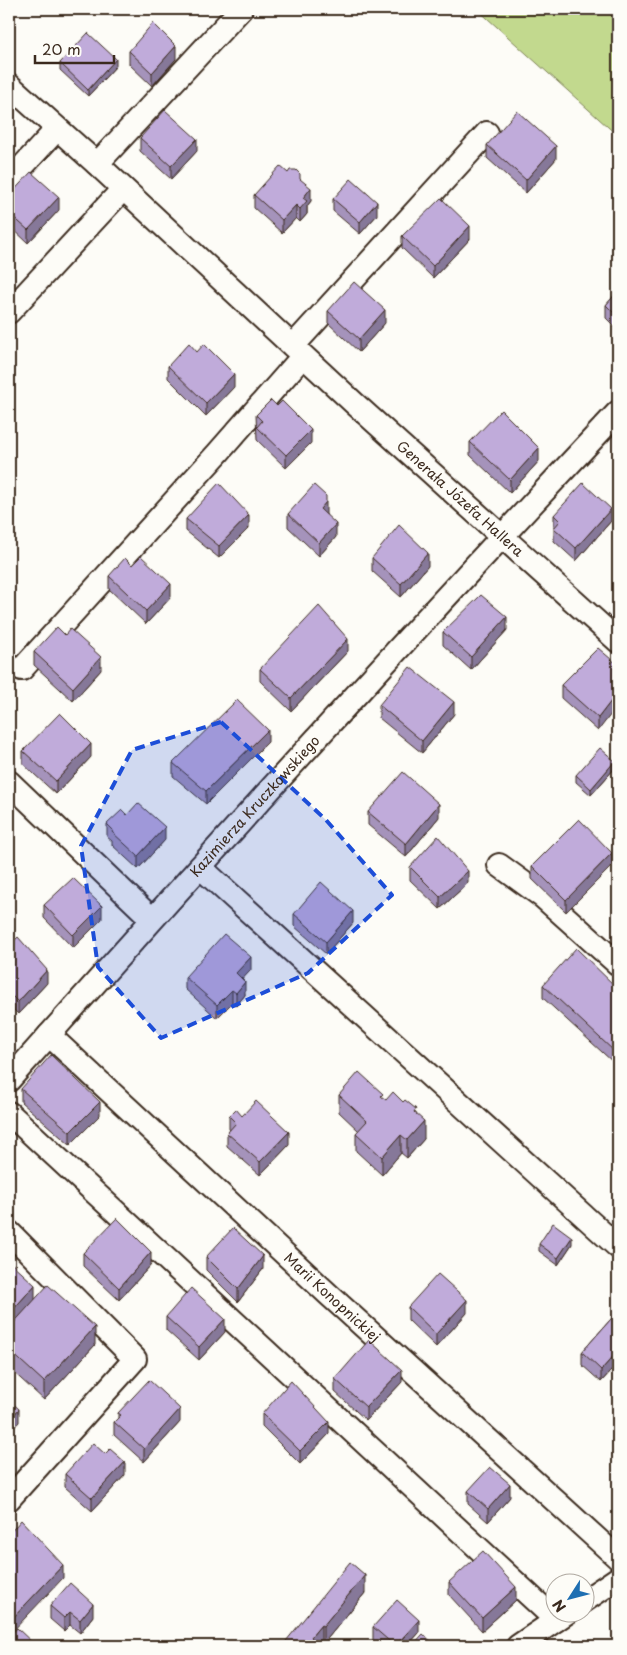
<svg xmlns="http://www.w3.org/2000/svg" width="627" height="1655" font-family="'Playpen Sans',sans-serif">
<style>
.green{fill:#c2d98e;stroke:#7e8256}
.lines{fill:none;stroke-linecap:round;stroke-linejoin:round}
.street-casing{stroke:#3b2a1e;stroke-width:26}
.street{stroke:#fdfcf7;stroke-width:22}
.wall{fill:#a593bb;stroke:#3b2a1e}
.shaded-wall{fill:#867899;stroke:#3b2a1e}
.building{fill:#c0abda;stroke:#3b2a1e}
.marked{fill:#1d4ed8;fill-opacity:0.2;stroke:#1d4ed8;stroke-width:4;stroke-dasharray:10 6;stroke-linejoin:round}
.labels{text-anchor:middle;stroke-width:4;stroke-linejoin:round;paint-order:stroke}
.street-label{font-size:14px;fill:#3b2a1e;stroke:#fdfcf7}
</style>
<rect width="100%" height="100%" fill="#fdfcf7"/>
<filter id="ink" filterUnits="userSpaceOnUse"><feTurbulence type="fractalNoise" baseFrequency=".02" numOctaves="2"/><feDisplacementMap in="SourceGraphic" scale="10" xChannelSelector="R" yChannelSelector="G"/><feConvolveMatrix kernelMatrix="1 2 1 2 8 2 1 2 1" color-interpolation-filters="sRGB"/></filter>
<g filter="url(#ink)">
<path class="green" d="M477,9H618V136Z"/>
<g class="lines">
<g class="street-casing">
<g id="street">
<path id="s1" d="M9,85L97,164L354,403L618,641"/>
<path d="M97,164L241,9"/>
<path d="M9,181L57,129"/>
<path d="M9,312L123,189"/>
<path d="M293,346L487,133"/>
<path d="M22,669L217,454L303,356"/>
<path d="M9,782L152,919"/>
<path d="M499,865L543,897L618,964"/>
<path d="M200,867L618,1247"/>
<path id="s2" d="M49,1035L328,1294L618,1558"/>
<path id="s3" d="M9,1080C209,855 412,632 618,412"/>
<path d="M9,1113L556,1620"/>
<path d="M9,1232L135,1359L9,1499"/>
<path d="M584,1601L618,1578"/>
<path d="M518,1646L568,1612"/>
</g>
</g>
<use href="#street" class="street"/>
</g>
<path class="wall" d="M129,51L176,59L152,86L129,64Z
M60,63L116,66L88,96L60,70Z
M140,138L197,151L171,179L140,151Z
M487,145L556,159L526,193L487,158Z
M288,173L300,179L311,201L307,206V214L300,222L296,218L282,233L254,208V195Z
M9,196L59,210L28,243L9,225Z
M333,199L377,215L360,234L333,211Z
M402,236L470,239L433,278L402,248Z
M618,291V330L606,318V305Z
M328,311L385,323L359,352L328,323Z
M197,352L234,387L206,416L168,378V366Z
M256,415L311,443L286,468L257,440Z
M470,442L539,461L510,493L470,455Z
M288,514H326L336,537L319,556L288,527Z
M554,515L611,521L576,561L554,541Z
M186,519L249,528L219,558L186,531Z
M372,558L428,566L401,597L372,571Z
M132,565L171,597L146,624L109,589V576Z
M507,630L471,670L443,645V632Z
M348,651L291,711L260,681V669Z
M34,652L101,670L73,701L34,665Z
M618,665L598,731L561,698V685Z
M379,705L454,714L422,753L379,718Z
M268,742L206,804L173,776V763Z
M23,751L91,757L56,794L23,764Z
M615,768L591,795L576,782V775Z
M368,812L439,817L406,857L368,825Z
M127,815L165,840L138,869L112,845V841L107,837V824Z
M532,866H612L566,912L532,879Z
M410,867L468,883L440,909L410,880Z
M44,905L102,919L73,948L44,918Z
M294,914L353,923L326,954L294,926Z
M9,946L47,983L18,1014L9,1005Z
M251,970L242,979L245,995L236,1006L232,1003L217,1018L185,989V977Z
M543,985L618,989V1058L614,1063L543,998Z
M21,1089L100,1115L70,1145L21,1102Z
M339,1095L383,1098L386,1100L416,1113L424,1139L407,1158L401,1153L382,1175L356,1151V1133L359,1131L339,1112Z
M229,1116H242L289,1145L260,1175L227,1146V1133L230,1130L229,1129Z
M539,1244H572L558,1265L539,1251Z
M83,1253L151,1265L119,1300L83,1266Z
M206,1257L263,1269L238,1302L206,1270Z
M9,1261L35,1299L95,1345L44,1400L9,1368Z
M408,1307L467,1313L436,1347L408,1320Z
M618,1311V1363L601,1382L582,1365V1352Z
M166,1317L225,1332L199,1360L166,1330Z
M335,1379L402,1382L366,1420L335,1392Z
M118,1413L180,1422L144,1462L114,1435V1422L118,1418Z
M262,1414L329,1434L300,1464L262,1426Z
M65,1474L125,1475L92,1511L65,1487Z
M468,1491L510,1497L488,1522L468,1504Z
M449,1582L516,1600L482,1631L449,1595Z
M365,1593L323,1644L321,1643L318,1646H282Z
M50,1606L93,1616L80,1633L70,1625L64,1631L50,1619Z
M373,1627L419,1633L407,1646H381L373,1640Z"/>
<path class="shaded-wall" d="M9,9H13L9,14Z
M176,46V59L152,86V73Z
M116,59V66L88,96V90Z
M197,139V151L171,179V166Z
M556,146V159L526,193V180Z
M311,188V201L307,206V214L300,222V209L303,198Z
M59,197V210L28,243V230Z
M377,202V215L360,234V222Z
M296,205V218L282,233V220Z
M470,226V239L433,278V266Z
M385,310V323L359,352V339Z
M234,374V387L206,416V403Z
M311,430V443L286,468V455Z
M539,448V461L510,493V480Z
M326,502V515L320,509Z
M611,509V521L576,561V548Z
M249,515V528L219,558V546Z
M336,524V537L319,556V543Z
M428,553V566L401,597V584Z
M171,584V597L146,624V611Z
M507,617V630L471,670V657Z
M348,639V651L291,711V698Z
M101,657V670L73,701V688Z
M618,692V705L598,731V718Z
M454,702V714L422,753V741Z
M268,730V742L206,804V791Z
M91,744V757L56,794V781Z
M615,761V768L591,795V789Z
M439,804V817L406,857V844Z
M165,827V840L138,869V856Z
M612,853V866L566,912V900Z
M468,871V883L440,909V897Z
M102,906V919L73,948V935Z
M353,911V923L326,954V942Z
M251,957V970L236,986V973Z
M47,970V983L18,1014V1002Z
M245,982V995L236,1006V993Z
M232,990V1003L217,1018V1005Z
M618,1045V1058L614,1063V1051Z
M100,1102V1115L70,1145V1132Z
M424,1121V1139L407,1158V1140Z
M289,1132V1145L260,1175V1162Z
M401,1135V1153L382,1175V1157Z
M572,1237V1244L558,1265V1258Z
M151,1252V1265L119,1300V1288Z
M263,1256V1269L238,1302V1289Z
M35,1285V1303L9,1332V1314Z
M467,1300V1313L436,1347V1334Z
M225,1319V1332L199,1360V1347Z
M95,1327V1345L44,1400V1382Z
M618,1351V1363L601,1382V1370Z
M402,1370V1382L366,1420V1407Z
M19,1409V1422L9,1433V1420Z
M180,1409V1422L144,1462V1449Z
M329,1422V1434L300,1464V1451Z
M125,1462V1475L92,1511V1498Z
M510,1484V1497L488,1522V1509Z
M63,1565V1578L9,1635V1622Z
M365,1575V1593L323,1644V1626Z
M516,1587V1600L482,1631V1618Z
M93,1604V1616L80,1633V1620Z
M70,1612V1625L64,1631V1618Z
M419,1620V1633L407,1646H396Z
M321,1625V1643L318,1646H307L311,1637Z"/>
<path class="building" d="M153,23L176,46L152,73L129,51Z
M88,33L116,59L88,90L60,63Z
M165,110L197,139L171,166L140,138Z
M517,111L556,146L526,180L487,145Z
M280,166L288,173L290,170H296L300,174V179L311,188L303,198L307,201L300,209L296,205L282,220L254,195Z
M31,172L59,197L28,230L9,213V196Z
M351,179L377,202L360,222L333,199Z
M441,198L470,226L433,266L402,236Z
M354,282L385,310L359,339L328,311Z
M618,291V317L606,305Z
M189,343L197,352L204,344L234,374L206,403L168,366Z
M271,400L277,406L282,401L311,430L286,455L257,427L262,421L256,415Z
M501,410L539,448L510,480L470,442Z
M219,483L249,515L219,546L186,519Z
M583,483L611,509L576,548L554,528L560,521L554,515Z
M314,485L326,496V502L320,509L336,524L319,543L288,514Z
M399,525L428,553L401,584L372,558Z
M141,556L171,584L146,611L109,576L125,558L132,565Z
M481,595L507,617L471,657L443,632Z
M319,606L348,639L291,698L260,669Z
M57,627L65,635L70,629L101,657L73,688L34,652Z
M598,648L618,665V692L598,718L561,685Z
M410,667L454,702L422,741L379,705Z
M237,700L268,730L206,791L173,763Z
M60,713L91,744L56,781L23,751Z
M600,748L615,761L591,789L576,775Z
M403,772L439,804L406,844L368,812Z
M138,803L165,827L138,856L112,832L113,830L107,824L122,810L127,815Z
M579,819L612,853L566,900L532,866Z
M438,836L468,871L440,897L410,867Z
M73,878L102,906L73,935L44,905Z
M321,882L353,911L326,942L294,914Z
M224,934L251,957L236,973L245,982L236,993L232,990L217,1005L185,977Z
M18,937L47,970L18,1002L9,993V946Z
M576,948L618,989V1045L614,1051L543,985Z
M51,1055L100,1102L70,1132L21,1089Z
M359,1072L383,1094L381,1096L386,1100L393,1092L403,1102L405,1100L416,1109L414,1112L424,1121L407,1140L401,1135L382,1157L356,1133L367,1121L339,1095Z
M256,1101L289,1132L260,1162L227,1133L236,1123L229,1116L236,1109L242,1116Z
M117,1218L151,1252L119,1288L83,1253Z
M553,1223L572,1237L558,1258L539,1244Z
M233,1228L263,1256L238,1289L206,1257Z
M9,1261L35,1285L9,1314Z
M438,1274L467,1300L436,1334L408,1307Z
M48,1285L95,1327L44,1382L9,1350V1328Z
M191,1288L225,1319L199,1347L166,1317Z
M618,1311V1351L601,1370L582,1352Z
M369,1340L402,1370L366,1407L335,1379Z
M149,1380L180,1409L144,1449L114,1422L121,1415L118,1413Z
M291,1381L329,1422L300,1451L262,1414Z
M9,1400L19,1409L9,1420Z
M93,1443L105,1454L110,1449L125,1462L92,1498L65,1474Z
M490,1467L510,1484L488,1509L468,1491Z
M21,1520L63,1565L9,1622V1534Z
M483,1551L516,1587L482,1618L449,1582Z
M350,1562L365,1575L323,1626L321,1625L311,1637L313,1639L307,1646H282Z
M70,1583L93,1604L80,1620L70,1612L64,1618L50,1606Z
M397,1600L419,1620L395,1646L373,1627Z
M17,1628L36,1646H10L9,1645V1637Z
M423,1634L436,1646H412Z"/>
</g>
<path class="marked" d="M221,722L326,820L392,895L308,973L161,1038L98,967L81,846L132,750Z"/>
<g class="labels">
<g class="street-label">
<text dy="5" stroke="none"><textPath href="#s1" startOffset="612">Generała Józefa Hallera</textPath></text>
<text dy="5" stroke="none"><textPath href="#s3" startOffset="368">Kazimierza Kruczkowskiego</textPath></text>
<text dy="5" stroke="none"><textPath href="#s2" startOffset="386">Marii Konopnickiej</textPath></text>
</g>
</g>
<rect width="627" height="1655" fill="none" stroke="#fdfcf7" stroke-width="30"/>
<rect x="15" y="15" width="597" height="1625" fill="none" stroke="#3b2a1e" stroke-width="2" filter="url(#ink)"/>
<g transform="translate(570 1598) rotate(234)"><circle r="24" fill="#fdfcf7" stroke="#afa8a0"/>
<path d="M0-4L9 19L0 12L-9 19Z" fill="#1f6fb2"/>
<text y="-8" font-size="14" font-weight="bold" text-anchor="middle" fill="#3b2a1e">N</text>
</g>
<path d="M35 55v8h79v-8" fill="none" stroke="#3b2a1e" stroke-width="2.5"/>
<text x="42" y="55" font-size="15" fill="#3b2a1e" stroke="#fdfcf7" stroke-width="4" paint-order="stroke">20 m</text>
</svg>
